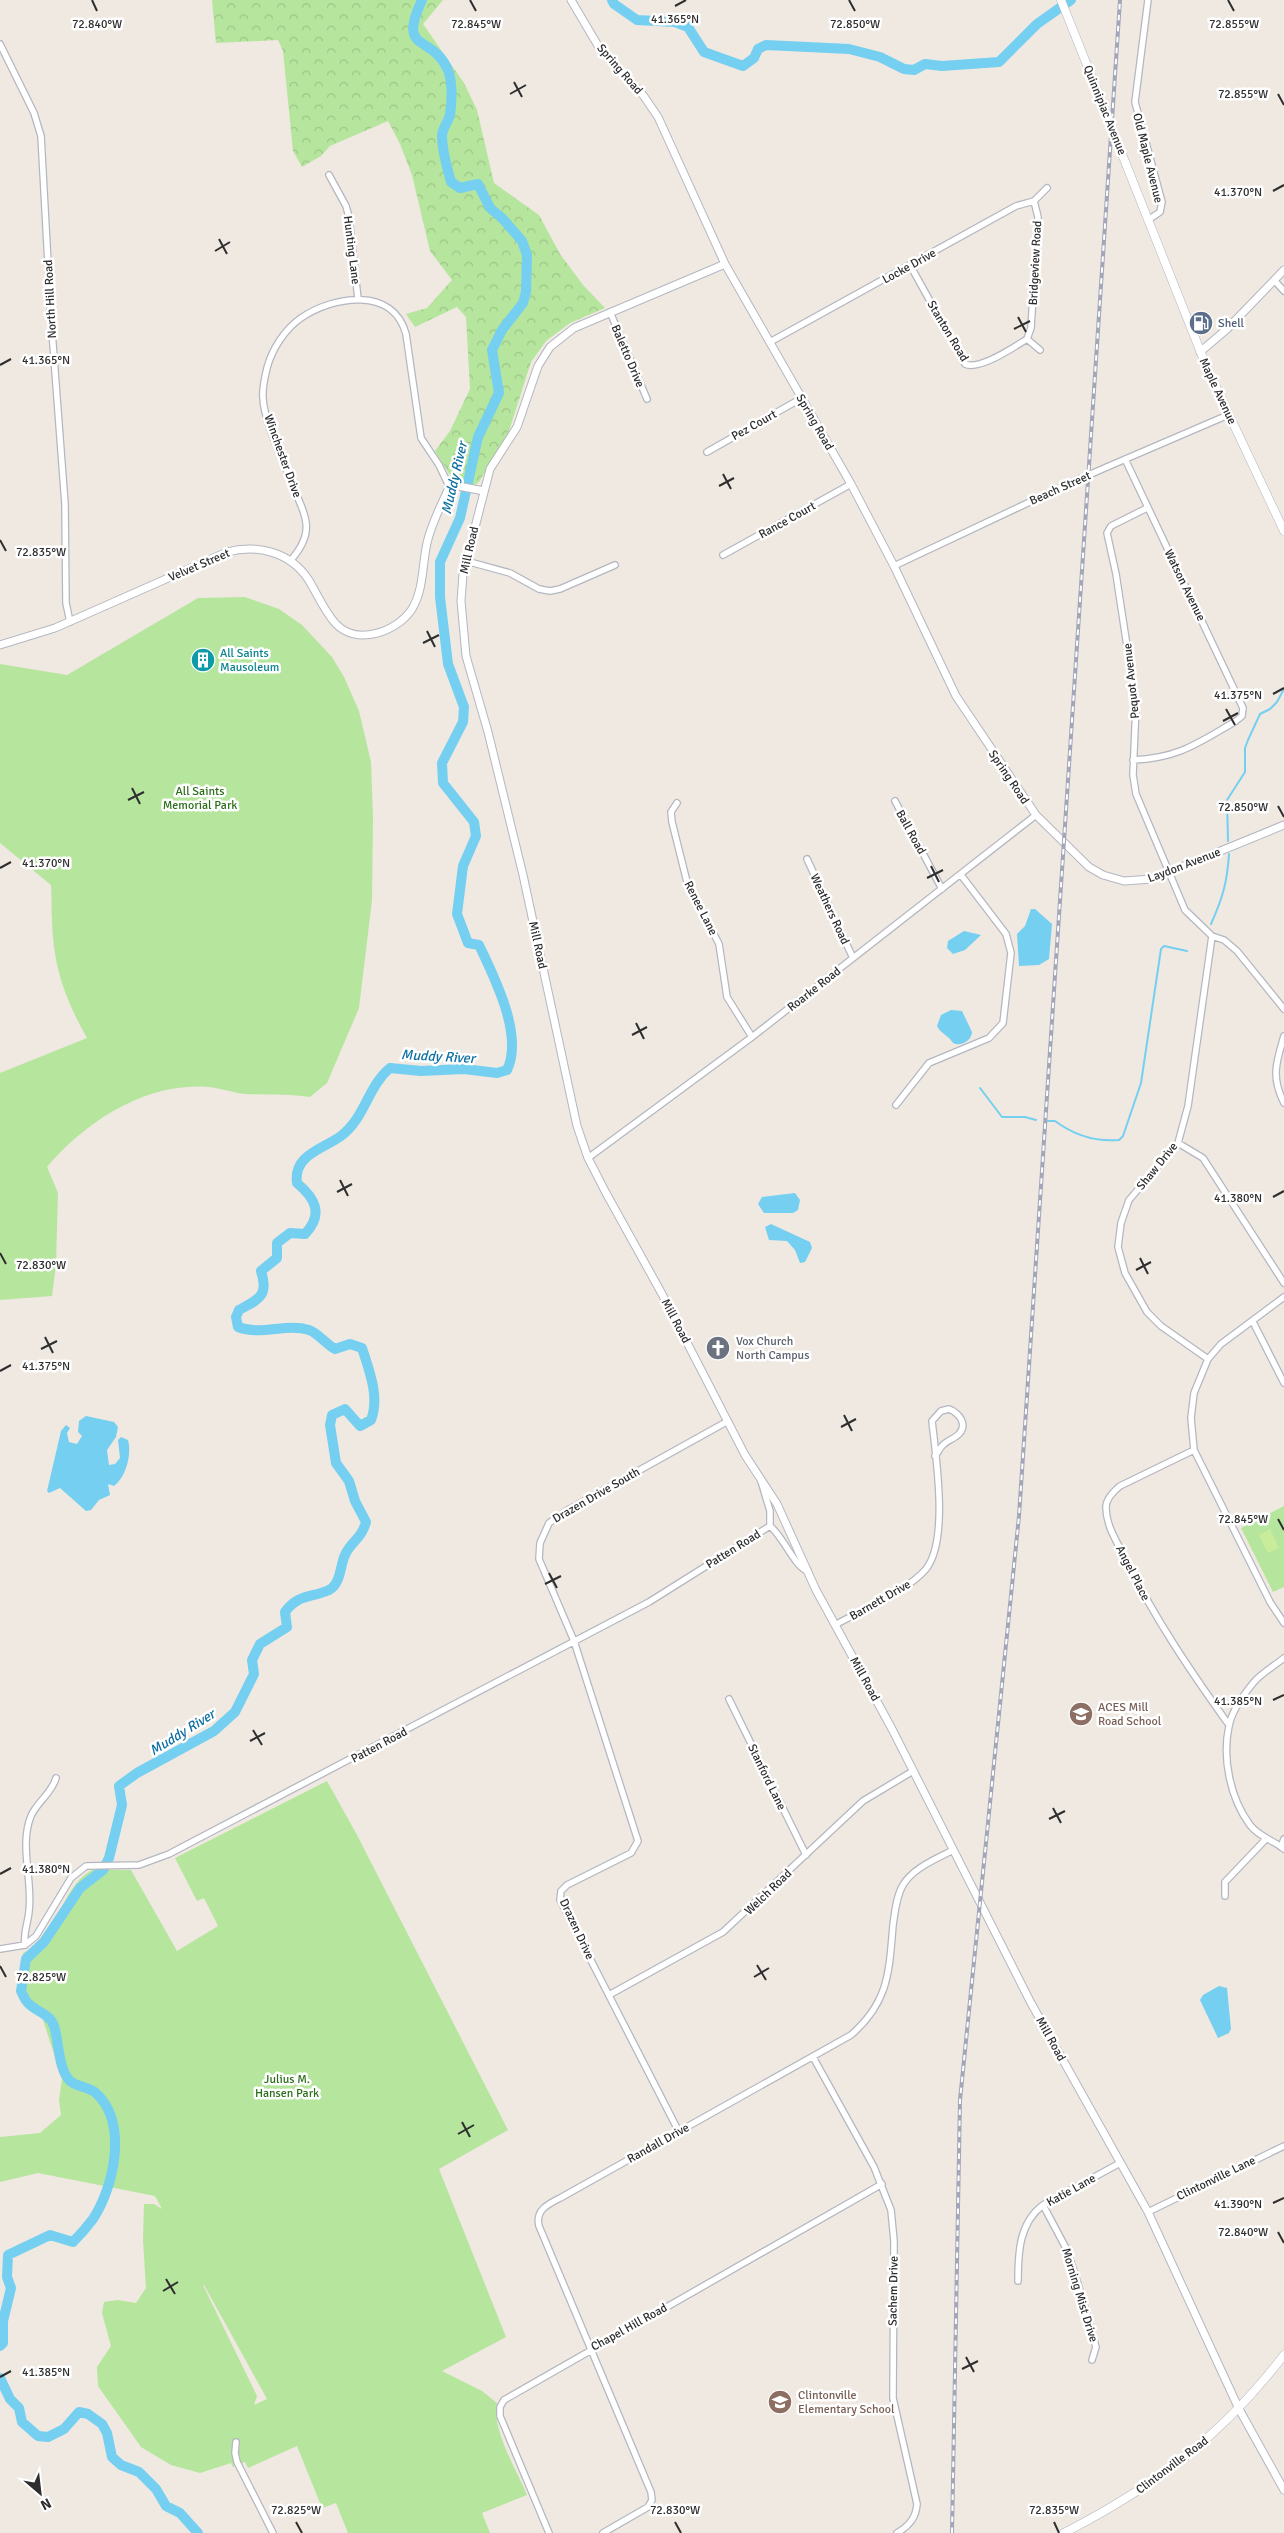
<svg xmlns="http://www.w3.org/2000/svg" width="1284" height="2533" font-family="Signika,sans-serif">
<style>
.grass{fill:#b6e59e;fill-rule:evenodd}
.forest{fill:url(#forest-crowns)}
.pitch{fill:#c9ec9a}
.water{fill:#75cff0}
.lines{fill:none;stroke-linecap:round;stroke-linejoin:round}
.stream{stroke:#75cff0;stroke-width:2}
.river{stroke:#75cff0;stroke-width:10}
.minor-casing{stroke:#b4b7c1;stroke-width:8}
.tertiary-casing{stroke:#b4b7c1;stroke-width:9}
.secondary-casing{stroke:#b4b7c1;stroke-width:9}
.minor{stroke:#fff;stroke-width:5.5}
.tertiary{stroke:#fff;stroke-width:7}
.secondary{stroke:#fff;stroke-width:8}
.rail-casing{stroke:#a3a6b8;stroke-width:4}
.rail{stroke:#fff;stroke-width:2;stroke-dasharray:5.5;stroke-linecap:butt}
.minor-bridge-casing{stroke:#b4b7c1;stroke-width:8;stroke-linecap:butt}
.secondary-bridge-casing{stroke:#b4b7c1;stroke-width:9;stroke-linecap:butt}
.minor-bridge{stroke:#fff;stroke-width:5.5}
.secondary-bridge{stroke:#fff;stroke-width:8}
.ticks{fill:none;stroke:#2e2e2e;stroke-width:2}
.labels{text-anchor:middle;stroke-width:5;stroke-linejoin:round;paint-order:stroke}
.street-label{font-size:12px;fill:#2e2e2e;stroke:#fff}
.service-label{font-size:12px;fill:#4e5e75;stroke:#fff;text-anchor:start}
.culture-label{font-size:12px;fill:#0d838f;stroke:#fff;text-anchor:start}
.park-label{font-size:12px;fill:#2c6e1b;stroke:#fff}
.worship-label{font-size:12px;fill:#5b616d;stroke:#fff;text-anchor:start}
.education-label{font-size:12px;fill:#785e54;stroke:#fff;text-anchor:start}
.water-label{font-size:14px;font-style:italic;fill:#0d6fa3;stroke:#fff}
.ticks-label{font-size:12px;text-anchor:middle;fill:#2e2e2e;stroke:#fff;stroke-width:5;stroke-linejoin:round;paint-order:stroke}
</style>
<defs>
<pattern id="forest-crowns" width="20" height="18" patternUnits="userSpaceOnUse" patternTransform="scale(1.25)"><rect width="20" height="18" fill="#b6e59e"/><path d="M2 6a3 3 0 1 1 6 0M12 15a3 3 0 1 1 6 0" fill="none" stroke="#9dc588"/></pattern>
</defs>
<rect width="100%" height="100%" fill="#efe9e1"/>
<path class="grass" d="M245,597L279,609L302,625L332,657L344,677L359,711L371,762L373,818L372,900L359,1008L327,1083L310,1097C289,1094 267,1095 246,1094C233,1093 221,1088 208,1087C146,1082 85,1122 47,1167L58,1193L56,1265L52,1296L0,1300V1073L87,1038C65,999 53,966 52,920C51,908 52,897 51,885L0,843V664L67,675L198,598Z
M1284,1506V1587L1273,1592L1241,1528Z
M327,1781L357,1835L508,2130L439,2169L506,2337L442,2371L482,2391L497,2403C491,2428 517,2471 527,2495L482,2513L490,2533H348L336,2503L322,2508L297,2446L248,2468L245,2462L233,2467L231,2463L200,2473L171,2465L141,2447L98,2386L97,2367L111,2346L102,2313L104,2302L118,2300L136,2303L146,2288L143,2240L144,2204H154L162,2209L155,2196L38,2173L0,2182V2137L40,2133L61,2115L59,2100L62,2079L44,2023L40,2012L22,1997L23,1953C59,1940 59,1888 92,1870H131L177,1951L218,1926L204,1898L197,1901L175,1858ZM203,2285H204L267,2399L254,2405L257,2396Z"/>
<path class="forest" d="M212,0H443L423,24L464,83L477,110L494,183L539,215L560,254L583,285L605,308L570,323L546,341L531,362L509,431L479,482L475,485L453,480L435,451L450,431L470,389L466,317L457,307L415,327L406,314L427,308L452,280L430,251L412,175L400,144L388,121L330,146L321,156L302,167L293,151L283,51L278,40L216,43Z"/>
<path class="pitch" d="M1270,1529L1279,1548L1268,1553L1259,1535Z"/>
<path class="water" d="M1031,909H1035L1052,924L1049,959L1039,965L1019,966L1017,934L1025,926Z
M964,931L981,935L965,950L953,954L947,948L948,941Z
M951,1010L962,1011L972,1032C972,1040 961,1047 953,1043C948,1035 941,1034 937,1026L941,1015Z
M795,1193L800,1200L798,1210L793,1213H764L758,1204L762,1197Z
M771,1224L810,1242L812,1248L805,1262L800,1263L795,1250L787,1241L769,1240L765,1227Z
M86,1416L114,1422L118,1427L116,1437L107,1450L109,1465L115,1464L120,1458L118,1440L121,1437L128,1440C132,1454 126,1477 114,1486L108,1484L110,1495L99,1500L91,1510L86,1511L60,1488L49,1493L47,1491L61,1431L66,1425L70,1428L67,1433L69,1442L77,1444L82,1436L78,1432L79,1421Z
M1219,1986L1227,1988L1231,2029L1229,2033L1218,2038L1200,2000L1203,1995Z"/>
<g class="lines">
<path class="stream" d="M1228,841L1227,800L1245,772V748L1248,740L1260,714L1270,709L1277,702L1284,689
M1211,924C1223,897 1227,883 1229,854
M980,1088L1002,1117H1025L1036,1120
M1048,1121H1055C1074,1135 1096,1142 1119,1140L1123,1136L1141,1083L1161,949L1164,946L1187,951"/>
<path class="river" d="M612,0L614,4L637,20L675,22L688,27L704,52L743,66L754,58L758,49L766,45L849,49L880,57L904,69L914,70L925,64L942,66L999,62L1037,24L1071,0
M0,2346L3,2343V2321L11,2288L7,2277L8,2255L50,2235L73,2242C80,2235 87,2227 93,2219C114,2187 128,2124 97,2094C90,2087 77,2087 70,2081C58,2069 59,2041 54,2026C50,2014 37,2012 29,2004C25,2001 23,1995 21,1991L26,1959L44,1942L80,1888L103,1870L109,1858L122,1805L119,1786L137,1773L214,1731L235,1712L254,1674L252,1660L260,1644L287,1627L285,1612C298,1594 311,1598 329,1590C341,1584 340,1565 345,1555C351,1541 361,1540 366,1522L355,1501L349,1481L336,1463L330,1425L332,1415L345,1409L360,1426L371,1420C380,1397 369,1370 362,1348L350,1344L335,1349C326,1344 318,1333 309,1330C286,1323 261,1336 238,1327L236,1317L239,1310C259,1299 269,1296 261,1271L277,1258V1243L290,1233L305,1234C324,1214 315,1198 297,1183C293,1155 323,1149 341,1136C365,1118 368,1086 390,1068L421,1071L464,1069L497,1073L507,1070C524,1035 494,977 479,945L468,943L457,914L463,866L476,836L474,822L443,783L442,763L463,722L464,707L448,664L440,597V562L460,518L478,437L499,393L492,350L502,330L523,303L526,292L527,255L522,241L502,218L490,208L478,184L460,188L451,182C447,167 442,152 442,136C442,129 448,122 450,115C452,102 453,80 447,68C431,34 397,53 422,0
M0,2378L10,2399L19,2408L22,2422L38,2436L48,2437L64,2429L79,2412L88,2414L102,2424L107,2433L112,2457L121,2465L139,2472L156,2489L166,2506L180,2513L198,2533"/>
<g class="minor-casing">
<path id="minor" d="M1148,0L1135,102L1162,202L1160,212L1148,220
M0,44L34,113L41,136L51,318L65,504L66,603L70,622
M329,175L346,206L349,217L358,299
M1034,201L1038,217L1031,328L1027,339L1040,350
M910,265L965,364C979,371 1014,347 1027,339
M1274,280L1284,291
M610,312L647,399
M770,342L1016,206L1034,201L1047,188
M707,452L802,398
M1125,459L1243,708L1242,716L1236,721C1198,743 1179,758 1133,760
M1107,467L1228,415
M1147,508L1111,526L1107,533L1116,574L1136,705L1133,775L1136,794L1185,910L1212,936L1224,940L1237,951L1284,1009
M723,555L851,484
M290,561C299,551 308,537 306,523C305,512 299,501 295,491C286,466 264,423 263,398C262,388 265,377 267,368C272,349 285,329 301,318C333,296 393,286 406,334L421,438L439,465L450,488
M466,561L510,573L539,589L550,591L560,589L615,565
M894,566L1068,484
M895,801L942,889
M677,803L671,812L672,822L687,882L719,944L727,997L752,1037
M807,859L853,958
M1284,1036C1276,1063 1271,1077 1284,1103
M896,1105L929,1063L989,1038L1003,1023L1011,953L1006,934L961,875
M1178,1143L1203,1158L1284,1283
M588,1158L752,1037L1036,815
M1284,1297L1221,1344L1208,1359L1194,1393L1191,1418L1194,1450L1270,1602L1284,1623
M1253,1322L1284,1383
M1208,1359L1161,1326L1147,1312L1125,1273L1118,1247L1121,1223L1129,1200L1178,1143L1188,1106L1212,936
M1194,1450L1120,1486C1114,1491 1106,1499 1106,1507C1106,1527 1118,1543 1126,1560C1155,1619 1191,1672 1229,1725
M761,1481L770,1511V1526
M835,1625C860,1611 909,1590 926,1569C949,1540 936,1458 932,1421L941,1411L949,1409C959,1413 968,1424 959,1434C954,1439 946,1441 942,1446C939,1449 938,1453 935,1456
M1284,1658C1274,1666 1262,1673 1254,1682C1244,1694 1232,1710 1229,1726C1222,1758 1230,1798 1250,1825C1259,1837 1273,1840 1284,1849
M729,1699L806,1855
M1281,1847L1284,1839
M1225,1896V1882L1265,1840
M25,1945C23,1932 28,1924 29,1911C33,1881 19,1845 31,1816C37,1802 52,1793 56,1778
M0,1949L25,1945L36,1936L71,1878L86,1866L139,1865L169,1854L649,1602L770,1526C783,1536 795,1568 808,1571
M609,1995L723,1932L863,1801L913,1771
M813,2057L874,2167L891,2210L894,2241L893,2398L917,2504C916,2518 909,2526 897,2533
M679,2132L560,1900L561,1891L567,1885L631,1853L638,1841L574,1641L539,1559L540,1543L549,1523L566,1511L728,1421
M1043,2205L1067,2250L1078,2284L1096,2347L1092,2360
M1148,2212L1284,2146
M1018,2281C1018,2253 1019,2223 1043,2205L1120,2163
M236,2442L235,2453L237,2462L273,2533
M549,2533L500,2416V2407L504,2400L882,2184
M603,2533L648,2507L652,2500L651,2492L539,2226C535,2209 549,2204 562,2197L851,2035C889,2002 889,1972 893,1925C895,1912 896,1897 903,1885C913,1868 936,1859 953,1850"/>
</g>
<g class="tertiary-casing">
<path id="tertiary" d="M571,0L600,49L643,95L658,117L725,264L851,484L894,566L956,696L1036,815L1089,867L1103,875L1124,881L1152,879L1284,825
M725,264L574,328L550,347L538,366L517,427L490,469L463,574L461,601L466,656L488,732L523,875L577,1126L588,1158L606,1193L662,1294L745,1455L777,1504L816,1590L892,1729L1031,2003L1148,2212L1239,2409L1284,2490
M1200,352L1227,329L1284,270
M0,645L55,628L227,552C257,544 290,552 308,579C317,593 324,611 336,624C357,646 397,632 412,609C424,589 422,565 427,543C431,525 440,507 448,490L458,486L484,491"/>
</g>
<g class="secondary-casing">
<path id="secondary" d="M1061,0L1107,115
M1116,139L1207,368L1284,531
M1064,2533C1155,2486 1221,2437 1284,2355"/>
</g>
<use href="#minor" class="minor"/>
<use href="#tertiary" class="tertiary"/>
<use href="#secondary" class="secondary"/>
<g class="rail-casing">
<path id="rail" d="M952,2533L960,2100L1019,1516L1120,0"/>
</g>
<use href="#rail" class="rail"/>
<g class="minor-bridge-casing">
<path id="minor-bridge" d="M1068,484L1107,467"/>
</g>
<g class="secondary-bridge-casing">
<path id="secondary-bridge" d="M1107,115L1116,139"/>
</g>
<use href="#minor-bridge" class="minor-bridge"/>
<use href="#secondary-bridge" class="secondary-bridge"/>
</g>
<path class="ticks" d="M92,0L97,11M470,0L476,11M849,0L855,11M1228,0L1234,11M675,6L686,0M514,82L522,97M510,94L526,85M1278,94L1284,105M1273,191L1284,185M219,239L227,254M215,251L230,242M1018,317L1026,332M1014,329L1030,321M0,365L11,359M723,474L731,489M719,486L734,478M0,540L6,551M427,631L435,647M423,643L439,635M1273,694L1284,688M1226,709L1235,725M1223,721L1238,713M132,788L140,804M128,800L144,792M1278,806L1284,817M931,866L939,882M0,868L11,862M927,878L943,870M636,1023L644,1039M632,1035L647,1027M340,1180L348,1196M337,1192L352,1184M1273,1197L1284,1191M0,1253L6,1264M1140,1258L1148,1274M1136,1270L1151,1262M45,1337L53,1353M41,1349L57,1341M0,1371L11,1365M844,1415L852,1431M841,1427L856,1419M1278,1519L1284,1530M549,1573L557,1588M545,1584L561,1576M1273,1700L1284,1695M253,1730L262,1745M250,1741L265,1733M1053,1808L1061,1823M1049,1819L1065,1811M0,1874L11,1868M757,1965L766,1980M0,1966L6,1977M754,1977L769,1968M462,2122L470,2137M458,2134L474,2125M1273,2203L1284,2198M1278,2232L1284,2243M166,2279L175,2294M163,2291L178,2282M966,2357L974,2372M962,2369L978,2361M0,2377L11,2371M296,2522L302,2533M675,2522L681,2533M1054,2522L1059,2533"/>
<defs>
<g id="fuel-disc" transform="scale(1.25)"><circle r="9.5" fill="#5c6f8a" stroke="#fff"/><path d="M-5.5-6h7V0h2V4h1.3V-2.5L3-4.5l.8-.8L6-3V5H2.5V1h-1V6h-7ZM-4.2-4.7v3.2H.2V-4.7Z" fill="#fff"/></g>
<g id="building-disc" transform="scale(1.25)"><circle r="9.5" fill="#0f9aa8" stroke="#fff"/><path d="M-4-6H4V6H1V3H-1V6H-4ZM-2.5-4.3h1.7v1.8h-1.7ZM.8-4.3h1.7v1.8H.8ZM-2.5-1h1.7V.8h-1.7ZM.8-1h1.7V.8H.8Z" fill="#fff"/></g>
<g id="church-disc" transform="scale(1.25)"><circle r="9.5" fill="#6b7280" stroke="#fff"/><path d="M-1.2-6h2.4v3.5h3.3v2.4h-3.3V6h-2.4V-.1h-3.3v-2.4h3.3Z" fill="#fff"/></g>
<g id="school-disc" transform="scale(1.25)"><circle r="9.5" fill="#8d6e63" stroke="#fff"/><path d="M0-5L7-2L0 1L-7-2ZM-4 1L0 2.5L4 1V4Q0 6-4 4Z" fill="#fff"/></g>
</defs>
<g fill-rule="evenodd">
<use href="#fuel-disc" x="1201" y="323"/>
<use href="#building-disc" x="203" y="660"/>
<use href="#church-disc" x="718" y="1348"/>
<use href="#school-disc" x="1081" y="1714"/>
<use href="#school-disc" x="780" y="2402"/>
</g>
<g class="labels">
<g class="street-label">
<text transform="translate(620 69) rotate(49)" y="4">Spring Road</text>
<text transform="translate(1105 110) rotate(68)" y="4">Quinnipiac Avenue</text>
<text transform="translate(1148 158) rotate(76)" y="4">Old Maple Avenue</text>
<text transform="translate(352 250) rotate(83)" y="4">Hunting Lane</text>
<text transform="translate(1035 263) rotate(-87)" y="4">Bridgeview Road</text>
<text transform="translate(909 266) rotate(-29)" y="4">Locke Drive</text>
<text transform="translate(50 299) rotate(-93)" y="4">North Hill Road</text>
<text transform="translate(948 331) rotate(59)" y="4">Stanton Road</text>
<text transform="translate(628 356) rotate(67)" y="4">Baletto Drive</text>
<text transform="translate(1218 391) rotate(65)" y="4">Maple Avenue</text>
<text transform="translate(815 422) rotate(60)" y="4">Spring Road</text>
<text transform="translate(754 425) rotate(-29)" y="4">Pez Court</text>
<text transform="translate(283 456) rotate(70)" y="4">Winchester Drive</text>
<text transform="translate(1060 488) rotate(-24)" y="4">Beach Street</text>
<text transform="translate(787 520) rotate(-29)" y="4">Rance Court</text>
<text transform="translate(469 550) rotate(-77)" y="4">Mill Road</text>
<text transform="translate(199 565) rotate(-23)" y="4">Velvet Street</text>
<text transform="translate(1185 585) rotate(64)" y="4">Watson Avenue</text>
<text transform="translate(1131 681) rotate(-96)" y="4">Pequot Avenue</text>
<text transform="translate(1009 777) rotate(56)" y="4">Spring Road</text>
<text transform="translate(911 832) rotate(61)" y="4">Ball Road</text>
<text transform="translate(1184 865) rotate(-21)" y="4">Laydon Avenue</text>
<text transform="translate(701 908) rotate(63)" y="4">Renee Lane</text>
<text transform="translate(830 909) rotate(65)" y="4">Weathers Road</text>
<text transform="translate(538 945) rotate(78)" y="4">Mill Road</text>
<text transform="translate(814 989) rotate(-38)" y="4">Roarke Road</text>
<text transform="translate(1157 1166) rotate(-51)" y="4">Shaw Drive</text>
<text transform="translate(676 1321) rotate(62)" y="4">Mill Road</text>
<text transform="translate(596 1495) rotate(-30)" y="4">Drazen Drive South</text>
<text transform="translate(733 1549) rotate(-32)" y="4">Patten Road</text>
<text transform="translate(1133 1573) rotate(63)" y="4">Angel Place</text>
<text transform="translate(880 1600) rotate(-30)" y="4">Barnett Drive</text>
<text transform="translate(865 1679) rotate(61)" y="4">Mill Road</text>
<text transform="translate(379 1745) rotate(-28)" y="4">Patten Road</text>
<text transform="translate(767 1777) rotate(64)" y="4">Stanford Lane</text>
<text transform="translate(768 1892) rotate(-44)" y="4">Welch Road</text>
<text transform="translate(577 1929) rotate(65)" y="4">Drazen Drive</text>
<text transform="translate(1051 2039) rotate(61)" y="4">Mill Road</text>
<text transform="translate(658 2143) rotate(-29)" y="4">Randall Drive</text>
<text transform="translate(1216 2178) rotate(-26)" y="4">Clintonville Lane</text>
<text transform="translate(1071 2190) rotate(-29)" y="4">Katie Lane</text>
<text transform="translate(893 2291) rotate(-89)" y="4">Sachem Drive</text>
<text transform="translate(1080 2295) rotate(73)" y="4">Morning Mist Drive</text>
<text transform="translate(629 2327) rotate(-29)" y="4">Chapel Hill Road</text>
<text transform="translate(1172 2465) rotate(-37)" y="4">Clintonville Road</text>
</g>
<g class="service-label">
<text x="1218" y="327">Shell</text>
</g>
<g class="culture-label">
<text x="220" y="657">All Saints<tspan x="220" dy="14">Mausoleum</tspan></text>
</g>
<g class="park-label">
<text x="200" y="795">All Saints<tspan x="200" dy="14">Memorial Park</tspan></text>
<text x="287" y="2083">Julius M.<tspan x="287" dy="14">Hansen Park</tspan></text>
</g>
<g class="worship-label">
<text x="736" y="1345">Vox Church<tspan x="736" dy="14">North Campus</tspan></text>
</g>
<g class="education-label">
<text x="1098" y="1711">ACES Mill<tspan x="1098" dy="14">Road School</tspan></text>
<text x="798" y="2399">Clintonville<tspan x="798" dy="14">Elementary School</tspan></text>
</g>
<g class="water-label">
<text transform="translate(454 478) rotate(-77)" y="5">Muddy River</text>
<text transform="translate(438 1056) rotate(3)" y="5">Muddy River</text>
<text transform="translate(182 1732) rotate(-32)" y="5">Muddy River</text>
</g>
</g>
<g class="ticks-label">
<text x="675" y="23">41.365°N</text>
<text x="97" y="28">72.840°W</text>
<text x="476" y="28">72.845°W</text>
<text x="855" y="28">72.850°W</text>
<text x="1234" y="28">72.855°W</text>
<text x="1243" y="98">72.855°W</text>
<text x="1238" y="196">41.370°N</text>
<text x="46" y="364">41.365°N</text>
<text x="41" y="556">72.835°W</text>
<text x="1238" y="699">41.375°N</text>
<text x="1243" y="811">72.850°W</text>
<text x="46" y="867">41.370°N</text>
<text x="1238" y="1202">41.380°N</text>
<text x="41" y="1269">72.830°W</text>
<text x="46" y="1370">41.375°N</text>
<text x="1243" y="1523">72.845°W</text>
<text x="1238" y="1705">41.385°N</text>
<text x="46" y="1873">41.380°N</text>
<text x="41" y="1981">72.825°W</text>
<text x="1238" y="2208">41.390°N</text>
<text x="1243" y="2236">72.840°W</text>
<text x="46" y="2376">41.385°N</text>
<text x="296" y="2514">72.825°W</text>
<text x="675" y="2514">72.830°W</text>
<text x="1054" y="2514">72.835°W</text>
</g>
<g transform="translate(40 2493) rotate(152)" stroke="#ffffff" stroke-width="4" paint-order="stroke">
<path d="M0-4L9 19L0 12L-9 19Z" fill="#2e2e2e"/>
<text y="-8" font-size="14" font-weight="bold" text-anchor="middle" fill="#2e2e2e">N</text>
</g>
</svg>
